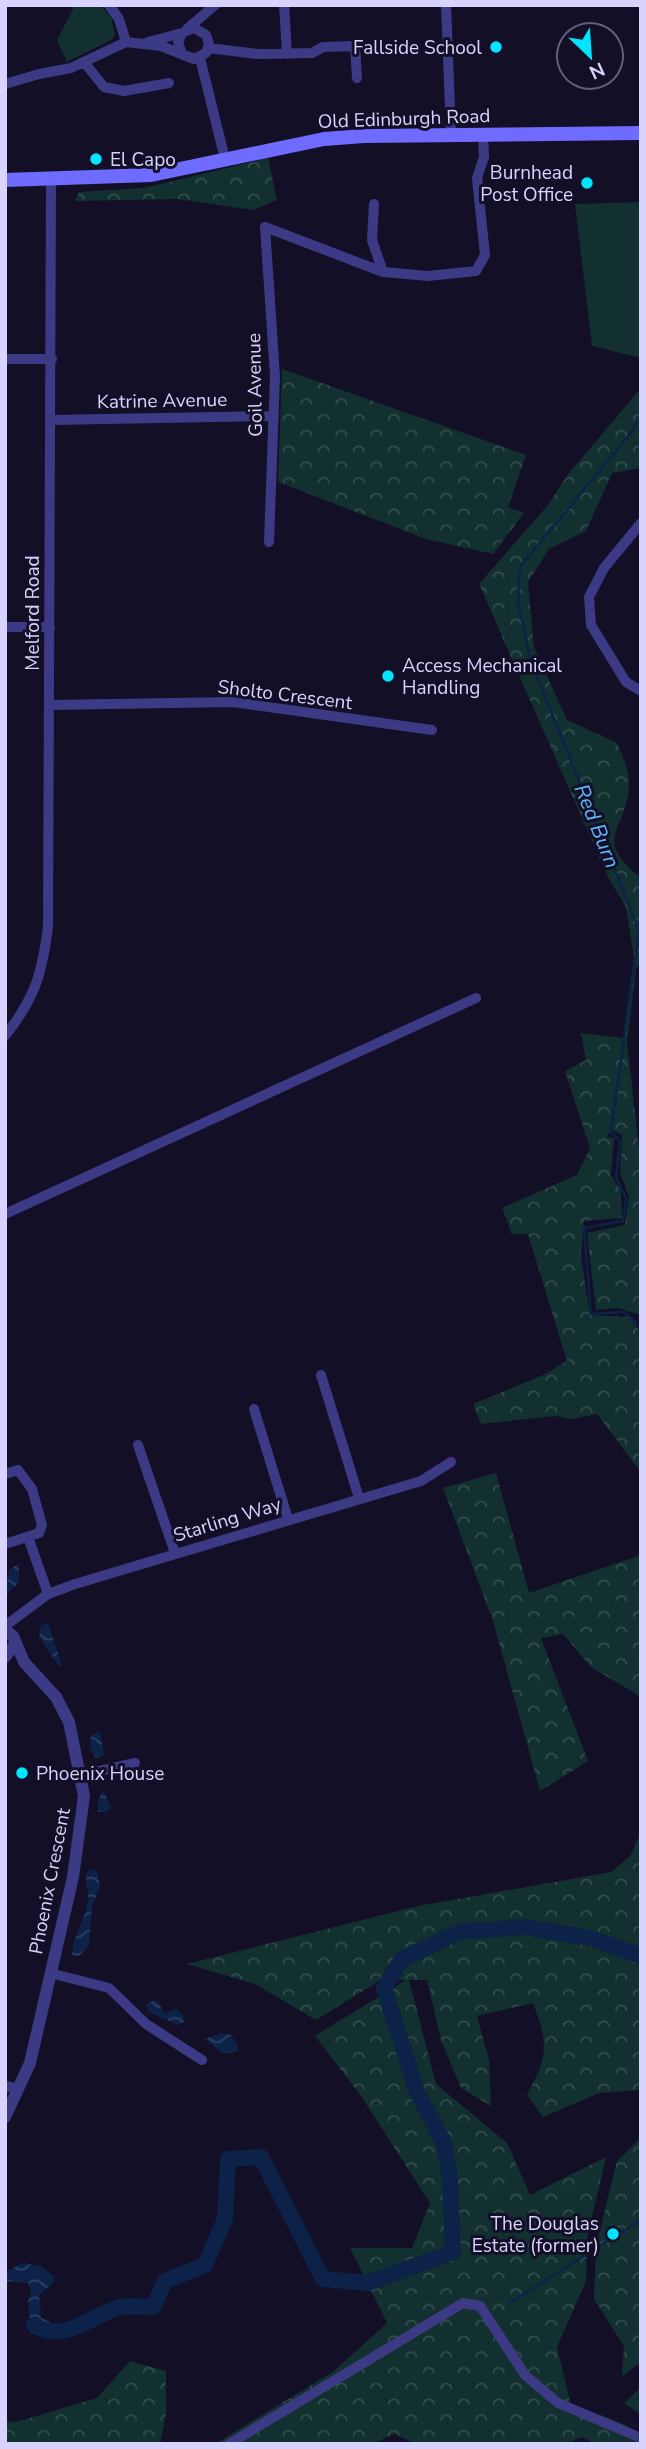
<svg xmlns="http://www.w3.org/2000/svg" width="646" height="2449" font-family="'Nunito Sans',sans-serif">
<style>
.green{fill:#12302f}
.forest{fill:url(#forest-crowns)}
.water{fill:url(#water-waves)}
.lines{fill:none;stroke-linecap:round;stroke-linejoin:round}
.stream{stroke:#0c2248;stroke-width:2.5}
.river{stroke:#0c2248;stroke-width:16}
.minor{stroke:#3d3a85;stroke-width:10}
.tertiary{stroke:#3d3a85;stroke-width:12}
.secondary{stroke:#6f6bff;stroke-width:14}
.poi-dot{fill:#00e5ff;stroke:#130f26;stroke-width:2.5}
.labels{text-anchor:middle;stroke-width:6;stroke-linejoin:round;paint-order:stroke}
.poi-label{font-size:19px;fill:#d9d4ff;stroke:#130f26;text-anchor:end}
.street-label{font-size:19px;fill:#d9d4ff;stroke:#130f26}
.water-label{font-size:21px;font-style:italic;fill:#62b6ff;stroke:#130f26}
</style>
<defs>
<pattern id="forest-crowns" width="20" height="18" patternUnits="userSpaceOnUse" patternTransform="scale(1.75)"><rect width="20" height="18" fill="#12302f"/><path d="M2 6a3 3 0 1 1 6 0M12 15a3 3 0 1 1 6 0" fill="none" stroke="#344d4e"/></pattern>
<pattern id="water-waves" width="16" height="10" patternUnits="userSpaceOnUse" patternTransform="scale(1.75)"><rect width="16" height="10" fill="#0c2248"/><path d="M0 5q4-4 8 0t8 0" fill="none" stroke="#2f4163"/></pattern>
</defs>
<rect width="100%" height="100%" fill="#130f26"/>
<path class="green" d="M75,5L102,7L111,17L115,34L113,39L67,62L57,40Z
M641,202V358L592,346L575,204Z
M641,2387V2415L624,2403Z"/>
<path class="forest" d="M268,158L277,200L253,210L177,199L75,201L79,192L144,188Z
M282,369L526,455L508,507L524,513L493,554L426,539L278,482Z
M641,388V468L612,473L586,531L549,549L528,582L534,647L567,720L617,743C623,757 630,771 629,786C626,833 591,837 641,878V962L636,968L627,1041L641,1168V1319L638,1314L617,1308L596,1310L587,1233L625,1225L629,1196L620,1173L622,1135L612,1130L606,1137L614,1138L611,1175L621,1191L622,1218L584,1221L581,1255L590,1315L630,1317L641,1333V1472L597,1414L572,1419L555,1416L481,1424L473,1404L543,1375L567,1361L528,1234H512L502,1208L577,1175L590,1148L565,1071L586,1060L581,1033L623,1038L634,957L626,907L607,875L479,584L548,505L569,473Z
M496,1473L529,1593L641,1555V1697L591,1667L563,1634L541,1638L588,1761L540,1791L493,1621L443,1488Z
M641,1832V2090L599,2093L543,2117L527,2095C548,2056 549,2044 533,2003L477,2016L489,2060L491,2106L461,2088L441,2040L427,1980H409L436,2084L507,2143L530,2195L606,2157L587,2238L586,2281L557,2347L571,2406C589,2412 640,2423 641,2444H595L582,2437L566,2444H417L394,2434L372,2444H215L334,2371L387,2323L350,2248H412L430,2203L361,2096L315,2036L406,1980L379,1981L316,2020L255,1984L187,1964L418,1906L611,1872L630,1856Z
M641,2138V2362L622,2376L624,2346L594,2299L596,2246L617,2161Z
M130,2361L166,2371V2414L160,2444H5V2421L16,2422L97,2398Z"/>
<path class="water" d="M19,1563V1582L5,1596L9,1570Z
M48,1623L62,1666L58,1665L39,1637L41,1626Z
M100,1732L104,1755L96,1758L90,1748L91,1735Z
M103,1790L111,1808L106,1812H98V1800Z
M90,1869L97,1871L100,1887L92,1906L89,1945L79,1956L72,1955C73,1935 85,1921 88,1901C89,1893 85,1883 86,1874Z
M152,2001H158L164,2014L176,2009L183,2015L184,2022L178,2025L149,2012L146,2005Z
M219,2034H230L237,2043L238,2051L224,2054L204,2039Z
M23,2263L40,2266L55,2277L53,2283L39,2295L41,2318L49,2321L53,2332L31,2334L28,2302L31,2290L28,2283L5,2281V2272Z"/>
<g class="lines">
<path class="stream" d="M641,417L630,434L520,567L518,602L530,659L639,930L611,1132L620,1141L616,1178L626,1198L623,1221L584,1228L591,1314L624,1312L641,1327
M510,2303L641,2220"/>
<path class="river" d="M34,2325C63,2345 94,2314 120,2307C130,2305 143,2307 153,2307L165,2281L205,2265L225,2219L228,2159L261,2157L323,2279L368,2283L453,2252L450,2182L445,2145L417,2092L384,1988L402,1959L459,1932L525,1927L590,1938L641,1956"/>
<path class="minor" d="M109,5L119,19L126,42
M284,5L287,54
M446,5L451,134
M187,29L215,5
M148,42L182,33
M209,48L257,54L312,53L323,47L355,46L357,78
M200,58L225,159
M84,62L104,87L124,91L169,83
M5,84L39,74L71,68L126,42L161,46L194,59L206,53L209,44L206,35L194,28L182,33L178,42L182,54
M374,204L372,240L383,272
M5,359H52
M51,420L274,416
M641,523L604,568L589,597L591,625L626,682L641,691
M269,542L275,376L265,227L383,272L428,276L476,271L485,255L477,178L484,157L483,134
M5,627H50
M49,705L233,702L432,730
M5,1036C35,998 42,974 48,927L51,179
M5,1214L476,998
M321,1375L359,1498
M254,1409L288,1519
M138,1445L175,1553
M5,1474L18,1470L32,1489L42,1525L39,1533L5,1544
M28,1537L48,1594
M5,1626L48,1594L75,1584L421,1481L451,1462
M82,1775L135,1763
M50,1973L109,1988L146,2024L202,2060
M5,2086L19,2089
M229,2444L463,2303L480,2306L525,2375L558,2403L641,2438"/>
<path class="tertiary" d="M5,1630L13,1636L24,1662L56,1697L69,1722L84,1796L73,1877L30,2063L5,2117
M5,1657L14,1645"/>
<path class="secondary" d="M5,180L151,175L324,139L364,136L641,133"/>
</g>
<g class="poi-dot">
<circle cx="496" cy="47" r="7"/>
<circle cx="96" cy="159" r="7"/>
<circle cx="587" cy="183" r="7"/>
<circle cx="388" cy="676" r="7"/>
<circle cx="22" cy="1773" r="7"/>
<circle cx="613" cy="2234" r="7"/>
</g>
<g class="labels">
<g class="poi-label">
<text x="482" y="54">Fallside School</text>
<text x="110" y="166" text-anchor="start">El Capo</text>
<text x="573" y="179">Burnhead<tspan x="573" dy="22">Post Office</tspan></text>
<text x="402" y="672" text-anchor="start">Access Mechanical<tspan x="402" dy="22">Handling</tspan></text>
<text x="36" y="1780" text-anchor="start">Phoenix House</text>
<text x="599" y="2230">The Douglas<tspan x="599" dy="22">Estate (former)</tspan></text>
</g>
<g class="street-label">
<text transform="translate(404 118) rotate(-2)" y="7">Old Edinburgh Road</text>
<text transform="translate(254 385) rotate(-91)" y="7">Goil Avenue</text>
<text transform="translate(162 400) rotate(-1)" y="7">Katrine Avenue</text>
<text transform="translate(32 613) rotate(-90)" y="7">Melford Road</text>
<text transform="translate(285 694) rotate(7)" y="7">Sholto Crescent</text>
<text transform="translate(227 1519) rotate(-17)" y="7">Starling Way</text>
<text transform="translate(49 1881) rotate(-79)" y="7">Phoenix Crescent</text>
</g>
<g class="water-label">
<text transform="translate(597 826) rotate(68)" y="7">Red Burn</text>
</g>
</g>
<rect width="646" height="2449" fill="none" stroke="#d9d4ff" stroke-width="14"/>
<g transform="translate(590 56) rotate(155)"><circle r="33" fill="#130f26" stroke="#625e7d" stroke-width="2"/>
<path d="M0-5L12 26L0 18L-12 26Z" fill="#00e5ff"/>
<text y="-10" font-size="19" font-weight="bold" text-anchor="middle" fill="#d9d4ff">N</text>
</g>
</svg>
